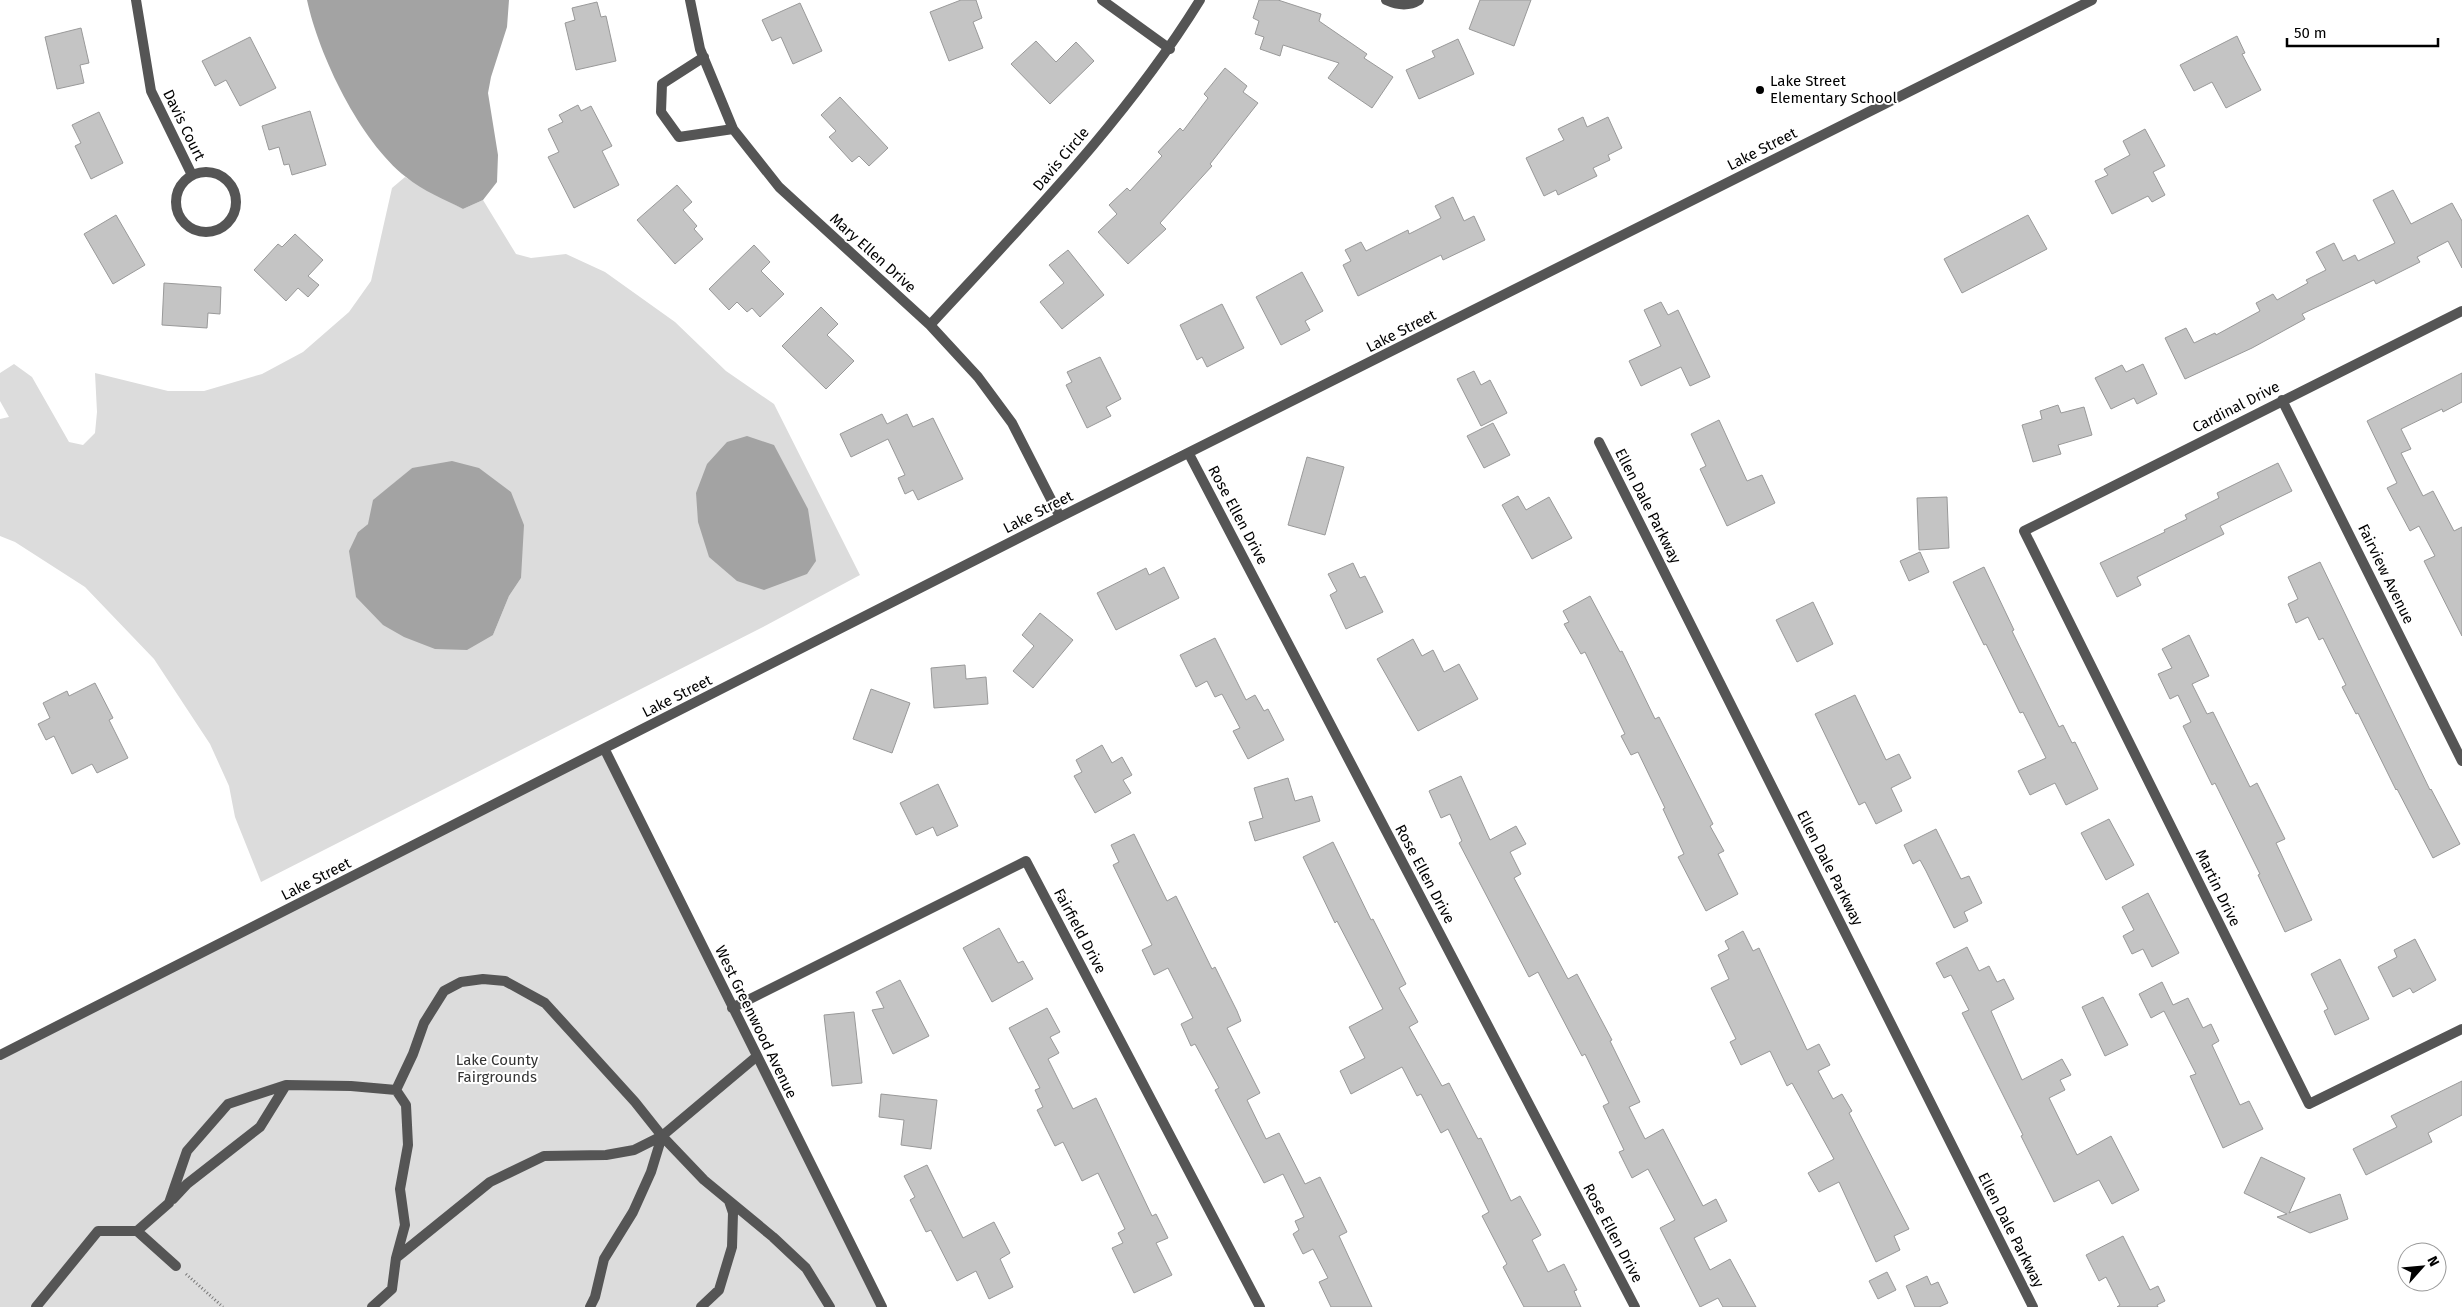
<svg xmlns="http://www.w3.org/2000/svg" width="2462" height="1307" font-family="'Fira Sans',sans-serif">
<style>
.green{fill:#dcdcdc;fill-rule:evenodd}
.water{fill:#a3a3a3}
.building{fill:#c4c4c4;stroke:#999}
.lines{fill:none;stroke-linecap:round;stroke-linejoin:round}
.path{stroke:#777;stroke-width:3;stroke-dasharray:1 2.5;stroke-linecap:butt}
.service{stroke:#555;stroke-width:10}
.minor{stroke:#555;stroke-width:10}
.poi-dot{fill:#000;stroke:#fff;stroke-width:2}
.labels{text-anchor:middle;stroke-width:4;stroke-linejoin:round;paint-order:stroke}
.poi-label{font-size:15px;fill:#000;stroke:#fff;text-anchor:start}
.street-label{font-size:15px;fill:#000;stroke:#fff}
.park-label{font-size:15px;fill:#333;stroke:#fff}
</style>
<rect width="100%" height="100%" fill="#fff"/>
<path class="green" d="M405,177L463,209L483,200L516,254L531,258L566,254L605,272L675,322L726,371L774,404L860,575L763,627L261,882L235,817L229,786L210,744L154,659L85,587L15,542L0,536V419L9,417L0,401V373L14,364L32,377L69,442L83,445L95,433L97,412L95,373L168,391H204L262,374L303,352L349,312L371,281L392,188ZM412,468L521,578L509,596L493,635L358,532L368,524L393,484Z
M603,748L886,1307H0V1056Z"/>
<path class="water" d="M307,0H509L507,27L491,77L488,93L498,155L497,182L483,200L463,209C444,199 423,191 406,177C360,141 319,56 307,0Z
M747,436L774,445L808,509L816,561L807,574L764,590L737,581L709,557L698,522L696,493L707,464L727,442Z
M452,461L479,468L511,492L524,525L521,578L509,596L493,635L467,650L435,649L404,637L383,625L356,597L349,551L358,532L368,524L373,500L412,468Z"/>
<path class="building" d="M961,0H976L982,18L973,22L983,48L949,61L930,12Z
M1259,0H1278L1321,14L1319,21L1367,54L1364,58L1393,77L1372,108L1328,78L1339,63L1283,45L1280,56L1260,49L1264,37L1255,34L1259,21L1253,18Z
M1480,0H1531L1514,46L1469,29Z
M597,2L601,17L606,16L616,61L576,70L565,23L575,20L572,8Z
M800,3L822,51L793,64L781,37L772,41L762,20Z
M81,28L89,63L80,65L84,83L57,89L45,37Z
M2237,36L2245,53L2242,54L2261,90L2226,108L2212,82L2194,91L2180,65Z
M250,37L276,88L240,106L226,80L215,86L202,61Z
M1458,39L1474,74L1419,99L1406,70L1435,57L1432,51Z
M1036,41L1056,62L1076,42L1094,61L1050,104L1011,64Z
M1225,68L1247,86L1243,92L1258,103L1210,164L1212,166L1160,223L1166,229L1128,264L1098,232L1117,214L1109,205L1127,188L1130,191L1162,156L1158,152L1180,128L1183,131L1208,98L1204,94Z
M840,97L888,148L869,166L859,156L852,162L829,137L836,131L821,115Z
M578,105L581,111L591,106L612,146L602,151L619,185L574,208L548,157L559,152L548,129L563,122L559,115Z
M310,111L326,165L292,175L289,164L284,165L279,147L269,150L262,126Z
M99,112L123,163L91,179L75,146L81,143L72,125Z
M1583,117L1587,127L1608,117L1622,148L1608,155L1610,160L1593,168L1597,176L1558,195L1556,190L1544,196L1526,158L1564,140L1558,129Z
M2145,129L2165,166L2153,172L2165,195L2152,202L2148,196L2112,214L2095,181L2108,175L2104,169L2130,155L2123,141Z
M677,185L692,202L683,210L697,226L694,229L703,239L675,264L637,220Z
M2393,190L2411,224L2452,203L2462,221V268L2448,241L2417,257L2420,262L2376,284L2374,280L2302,314L2305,319L2252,348L2185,379L2165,338L2186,328L2194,343L2215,333L2216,335L2260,311L2256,303L2273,294L2277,300L2308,283L2306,280L2326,270L2316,252L2334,243L2343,261L2355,255L2358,261L2395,243L2373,200Z
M1453,197L1464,221L1474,216L1485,240L1443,260L1441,255L1358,296L1343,265L1351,261L1345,250L1361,242L1366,251L1408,230L1409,234L1441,218L1435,206Z
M116,215L145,265L113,284L84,234Z
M2028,215L2047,249L1962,293L1944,259Z
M295,234L323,260L308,276L319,285L308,297L298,288L286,301L254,270L278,244L282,247Z
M754,245L770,262L761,271L784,294L760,317L752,308L747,312L737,302L729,310L709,289Z
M1068,250L1104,295L1062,329L1040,302L1064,283L1049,265Z
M1302,272L1323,311L1305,321L1310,330L1281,345L1256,297Z
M164,283L221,287L220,314L208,313L207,328L162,325Z
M1661,302L1668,315L1678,310L1710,377L1690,386L1681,367L1641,386L1629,361L1661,346L1644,310Z
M1222,304L1244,348L1207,367L1202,357L1197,360L1180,325Z
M821,307L838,324L827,335L854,361L826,389L782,346Z
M1100,357L1121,399L1106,407L1111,416L1087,428L1066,385L1072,382L1067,372Z
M2143,364L2157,394L2137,404L2134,398L2111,409L2095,378L2122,365L2126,372Z
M1474,371L1481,385L1490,380L1507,413L1481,426L1457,379Z
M2462,373V402L2443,412L2442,409L2401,429L2411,449L2401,453L2423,496L2433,491L2454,531L2462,527V636L2424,561L2435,556L2419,526L2410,531L2387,488L2397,483L2367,421Z
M2058,405L2061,413L2084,407L2092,435L2058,445L2061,454L2033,462L2022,425L2042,419L2040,411Z
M882,414L887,424L907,414L913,427L933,418L963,479L918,500L913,490L905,494L898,478L905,475L888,439L851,457L840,434Z
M1719,420L1747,481L1762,475L1775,503L1727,526L1700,469L1706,466L1691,434Z
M1493,423L1510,455L1484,468L1467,436Z
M1307,457L1344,467L1325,535L1288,525Z
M2278,463L2292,491L2220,526L2224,534L2137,577L2141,585L2117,597L2100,563L2165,532L2164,530L2187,519L2185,515L2219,498L2217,493Z
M1518,496L1526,510L1549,497L1572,538L1532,559L1502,505Z
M1947,497L1949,548L1919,550L1917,498Z
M1920,552L1929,572L1909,581L1900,561Z
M2320,562L2430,790L2431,789L2460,844L2433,858L2397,789L2396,790L2358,713L2356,714L2342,687L2346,685L2323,638L2319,640L2308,617L2296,623L2288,604L2298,599L2288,577Z
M1353,563L1360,578L1365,576L1383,612L1346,629L1330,595L1337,591L1328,574Z
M1164,567L1179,598L1116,630L1097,593L1146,568L1149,575Z
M1984,567L2014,630L2012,631L2059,727L2063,725L2072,743L2075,742L2098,789L2066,805L2055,783L2030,795L2018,771L2046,758L2023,712L2020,713L1986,644L1984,645L1953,582Z
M1590,596L1620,652L1622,651L1655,719L1659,717L1713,824L1710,826L1724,851L1718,854L1738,894L1706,911L1678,857L1684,854L1663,809L1665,808L1638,752L1631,755L1621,736L1625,734L1585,652L1581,654L1564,624L1569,622L1563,611Z
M1813,602L1833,644L1797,662L1776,620Z
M1040,613L1073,640L1033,688L1013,671L1034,646L1022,635Z
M2189,635L2209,676L2192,684L2207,714L2213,712L2250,787L2257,783L2285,839L2276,843L2312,920L2285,932L2258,875L2260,874L2215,783L2212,785L2183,726L2191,722L2178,695L2170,699L2158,674L2172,668L2162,649Z
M1215,638L1246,700L1255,695L1264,711L1268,709L1284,740L1248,759L1233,731L1240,728L1222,694L1215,697L1207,681L1196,687L1180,655Z
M1413,639L1422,656L1433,650L1444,672L1459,664L1478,699L1418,731L1377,659Z
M965,665L966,679L986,677L988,704L934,708L931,668Z
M95,683L113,718L109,720L128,758L97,773L92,764L72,774L54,736L46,740L38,724L50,718L43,703L67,691L69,696Z
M871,689L910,703L892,753L853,739Z
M1855,695L1886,760L1899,754L1911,778L1891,788L1902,811L1876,824L1865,802L1859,805L1815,714Z
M1102,745L1112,763L1122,757L1132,775L1123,780L1131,793L1095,813L1074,776L1082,772L1076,760Z
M1461,776L1490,840L1516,826L1526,844L1510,852L1521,874L1514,878L1568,979L1577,974L1612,1040L1610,1041L1640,1102L1629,1107L1645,1139L1663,1129L1703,1206L1716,1199L1727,1221L1694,1238L1710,1270L1730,1259L1756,1307H1723L1718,1298L1700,1307L1660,1228L1675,1220L1648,1169L1632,1178L1619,1152L1624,1150L1603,1106L1609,1103L1585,1054L1582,1056L1538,972L1529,977L1459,843L1462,841L1450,814L1441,818L1429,791Z
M1288,778L1295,801L1312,796L1320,821L1255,841L1249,822L1263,818L1254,788Z
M938,784L958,826L937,836L933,827L916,835L900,803Z
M2109,819L2134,865L2106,880L2081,833Z
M1936,829L1961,879L1969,876L1982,903L1964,912L1968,921L1954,928L1926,871L1920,860L1913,864L1904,845Z
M1134,834L1167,901L1176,896L1212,969L1215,967L1237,1011L1241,1021L1227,1028L1260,1093L1247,1100L1266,1139L1279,1133L1305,1184L1320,1177L1347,1232L1339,1236L1372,1307H1331L1319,1282L1328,1278L1313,1249L1303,1254L1293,1234L1299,1230L1295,1221L1304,1217L1283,1174L1264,1183L1215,1090L1219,1088L1195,1044L1191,1046L1181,1024L1193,1018L1168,968L1154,975L1142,950L1152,945L1113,865L1119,862L1111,845Z
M1333,842L1371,920L1373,919L1406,984L1399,988L1418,1022L1409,1027L1442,1086L1449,1083L1478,1139L1481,1138L1511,1201L1520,1196L1541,1235L1532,1240L1548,1272L1564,1264L1577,1290L1574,1291L1581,1307H1524L1503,1267L1507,1264L1482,1216L1489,1212L1448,1129L1441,1133L1421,1094L1417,1096L1402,1067L1351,1094L1340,1071L1365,1058L1349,1027L1383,1009L1337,921L1335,923L1303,857Z
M2148,893L2179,953L2152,967L2143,949L2132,954L2123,936L2134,930L2122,907Z
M999,928L1018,963L1023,961L1033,979L992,1002L963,948Z
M1743,931L1753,951L1759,948L1807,1050L1819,1044L1830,1065L1818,1071L1833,1099L1842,1094L1852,1111L1849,1113L1909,1229L1894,1236L1900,1250L1876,1262L1839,1182L1819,1192L1808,1173L1834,1159L1792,1083L1787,1086L1770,1051L1741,1065L1730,1042L1736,1039L1711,988L1729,979L1718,955L1729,949L1725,941Z
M2415,939L2436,980L2413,993L2410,988L2393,997L2378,967L2397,957L2394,950Z
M1967,947L1979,971L1989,966L1997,982L2004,979L2014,999L1991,1011L2022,1080L2062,1059L2071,1075L2060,1080L2065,1090L2049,1098L2077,1155L2111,1136L2139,1190L2112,1204L2099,1180L2054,1202L2021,1136L2023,1135L1962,1013L1969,1010L1951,975L1944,978L1936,963Z
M2340,959L2369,1019L2335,1035L2324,1011L2328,1009L2311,974Z
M900,980L929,1036L893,1054L872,1010L884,1008L876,992Z
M2162,982L2173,1005L2188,998L2203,1028L2211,1024L2219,1041L2212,1045L2240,1105L2249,1101L2263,1129L2223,1148L2190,1076L2196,1074L2164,1011L2151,1018L2139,994Z
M2103,997L2128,1045L2105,1056L2082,1007Z
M1047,1008L1060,1032L1050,1037L1059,1053L1048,1059L1073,1109L1096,1098L1152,1216L1156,1214L1168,1238L1156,1243L1172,1275L1134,1293L1112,1248L1123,1243L1118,1233L1125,1229L1098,1173L1082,1181L1063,1142L1055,1146L1037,1110L1043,1107L1035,1090L1040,1088L1009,1028Z
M854,1012L862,1083L832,1086L824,1015Z
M2462,1081V1115L2428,1133L2432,1142L2366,1175L2353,1149L2397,1127L2391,1116Z
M881,1094L937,1100L931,1149L901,1145L904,1120L879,1117Z
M2261,1157L2305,1178L2289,1213L2340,1194L2348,1219L2310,1233L2277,1217L2287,1214L2244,1193Z
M927,1165L963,1238L994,1222L1010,1253L1000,1259L1013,1287L989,1299L976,1271L957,1281L931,1230L926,1232L910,1200L915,1197L904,1176Z
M2123,1236L2150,1290L2158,1286L2165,1301L2157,1305L2158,1307H2117L2120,1305L2106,1277L2099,1281L2086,1255Z
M1887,1272L1896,1290L1878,1299L1869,1281Z
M1927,1276L1931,1285L1938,1282L1948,1303L1939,1307H1915L1906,1286Z"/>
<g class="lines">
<path class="path" d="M186,1274L223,1307"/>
<path class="service" d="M173,1199L187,1184L260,1127L286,1085
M137,1231L176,1266
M396,1258L490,1182L544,1156L606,1155L634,1150L662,1136L756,1057
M36,1307L98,1231H137L169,1203L187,1151L228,1104L286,1085L351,1086L396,1090L413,1054L424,1023L444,991L461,982L483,979L505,981L545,1003L635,1102L662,1136L704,1180L773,1237L806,1268L830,1307
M372,1307L392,1289L396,1258L405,1225L400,1189L408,1145L406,1105L396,1090
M590,1307L595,1297L604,1259L633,1212L651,1172L662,1136
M701,1307L719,1290L732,1247L733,1213L729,1201"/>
<path class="minor" d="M136,0L151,91L192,175
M690,0L700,49L733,129L779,187L930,325L978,377L1012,423L1060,517
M1102,0L1170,49
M1386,0C1397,5 1408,7 1419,0
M704,57L662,84L661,112L679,137L733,129
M176 202a30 30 0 1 1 60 0a30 30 0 1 1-60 0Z
M2462,311L2024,531L2309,1104L2462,1029
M930,325C1025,222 1126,120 1200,0
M2282,400L2462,761
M1599,442L2033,1307
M1189,454L1635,1307
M605,750L882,1307
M732,1008L1026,861L1260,1307
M0,1055L1060,517L2092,0"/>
</g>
<circle class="poi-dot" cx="1760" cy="90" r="5"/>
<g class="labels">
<g class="poi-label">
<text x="1770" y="86">Lake Street<tspan x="1770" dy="17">Elementary School</tspan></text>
</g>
<g class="street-label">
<text transform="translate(184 125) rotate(64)" y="5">Davis Court</text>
<text transform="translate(1762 149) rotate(-27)" y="5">Lake Street</text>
<text transform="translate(1061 159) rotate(-50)" y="5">Davis Circle</text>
<text transform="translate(873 253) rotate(42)" y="5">Mary Ellen Drive</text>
<text transform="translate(1401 331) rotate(-27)" y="5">Lake Street</text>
<text transform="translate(2236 407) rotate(-27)" y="5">Cardinal Drive</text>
<text transform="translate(1648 506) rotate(63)" y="5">Ellen Dale Parkway</text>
<text transform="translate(1038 512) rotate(-27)" y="5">Lake Street</text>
<text transform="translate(1238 515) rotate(62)" y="5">Rose Ellen Drive</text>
<text transform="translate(2386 574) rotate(64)" y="5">Fairview Avenue</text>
<text transform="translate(677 696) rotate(-27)" y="5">Lake Street</text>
<text transform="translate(1830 868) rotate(63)" y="5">Ellen Dale Parkway</text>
<text transform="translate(1425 874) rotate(62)" y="5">Rose Ellen Drive</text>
<text transform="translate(316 879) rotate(-27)" y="5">Lake Street</text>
<text transform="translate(2218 888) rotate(64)" y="5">Martin Drive</text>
<text transform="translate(1080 931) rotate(62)" y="5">Fairfield Drive</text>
<text transform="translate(756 1022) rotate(64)" y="5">West Greenwood Avenue</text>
<text transform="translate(2011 1230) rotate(63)" y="5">Ellen Dale Parkway</text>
<text transform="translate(1613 1233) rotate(62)" y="5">Rose Ellen Drive</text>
</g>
<g class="park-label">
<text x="497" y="1065">Lake County<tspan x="497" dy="17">Fairgrounds</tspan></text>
</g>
</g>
<g transform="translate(2422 1267) rotate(63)"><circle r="24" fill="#ffffff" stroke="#999999"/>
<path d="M0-4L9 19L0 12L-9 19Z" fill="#000000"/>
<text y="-8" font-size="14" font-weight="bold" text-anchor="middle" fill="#000000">N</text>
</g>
<path d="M2287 38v8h151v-8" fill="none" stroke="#000000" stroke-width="2.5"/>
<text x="2294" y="38" font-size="15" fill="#000000" stroke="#ffffff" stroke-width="4" paint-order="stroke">50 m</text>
</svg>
